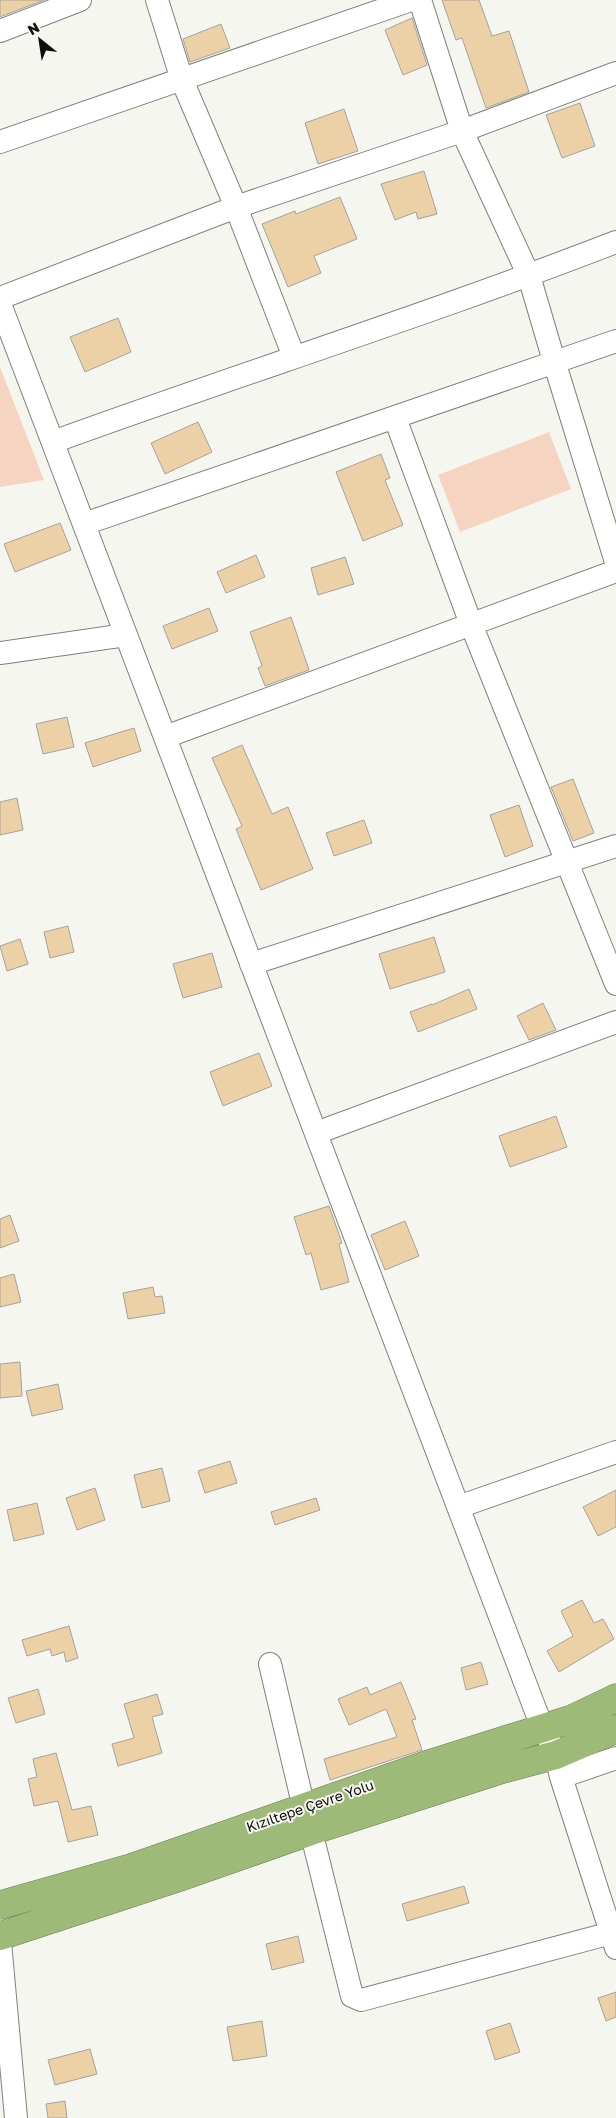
<svg xmlns="http://www.w3.org/2000/svg" width="616" height="2118" font-family="'Golos Text',sans-serif">
<style>
.green{fill:#f5d5c1}
.building{fill:#ecd1a7;stroke:#a5a29d}
.lines{fill:none;stroke-linecap:round;stroke-linejoin:round}
.minor-casing{stroke:#81817b;stroke-width:24}
.highway-casing{stroke:#6c7e53;stroke-width:29}
.minor{stroke:#fff;stroke-width:22}
.highway{stroke:#9eba78;stroke-width:28}
.labels{text-anchor:middle;stroke-width:4;stroke-linejoin:round;paint-order:stroke}
.street-label{font-size:14px;fill:#0f0f0d;stroke:#f6f6f0}
</style>
<rect width="100%" height="100%" fill="#f6f6f0"/>
<path class="green" d="M0,367L44,480L0,487Z
M549,432L571,489L460,532L438,475Z"/>
<path class="building" d="M0,0H44L0,17Z
M442,0H479L492,36L509,31L529,92L486,108L462,38L456,40Z
M412,18L427,65L403,75L385,30Z
M221,24L230,48L190,62L183,39Z
M580,103L595,146L562,158L546,115Z
M344,109L358,151L318,164L305,123Z
M424,171L437,214L418,219L416,212L395,220L381,184Z
M340,197L357,239L314,256L321,273L288,287L262,224L295,211L296,214Z
M118,318L131,352L85,372L70,337Z
M198,422L212,452L165,474L151,443Z
M381,454L390,478L385,480L403,525L363,541L336,472Z
M60,523L71,550L15,572L4,544Z
M256,555L265,577L226,593L217,572Z
M345,557L354,584L318,595L311,568Z
M209,608L218,631L172,649L163,626Z
M291,617L309,670L265,686L258,668L262,666L250,632Z
M67,717L74,747L43,754L36,724Z
M134,728L141,751L93,767L85,743Z
M242,745L272,814L288,807L313,869L261,890L236,829L242,826L212,758Z
M573,779L594,833L573,841L551,787Z
M17,798L23,830L0,835V802Z
M519,805L533,846L505,857L490,815Z
M364,820L372,843L334,856L326,833Z
M68,926L74,952L50,958L44,932Z
M434,937L445,972L390,989L379,954Z
M20,939L28,964L7,971L0,946Z
M212,953L222,987L183,998L173,964Z
M469,989L477,1009L418,1032L410,1012L432,1004V1005Z
M543,1003L556,1030L529,1040L517,1016Z
M259,1053L272,1086L223,1106L210,1072Z
M556,1116L567,1147L510,1167L499,1136Z
M329,1206L342,1243L339,1244L349,1282L321,1290L311,1253L306,1255L294,1217Z
M10,1215L19,1241L0,1248V1219Z
M405,1221L419,1256L385,1270L371,1235Z
M14,1274L21,1302L0,1307V1278Z
M153,1287L155,1297L162,1296L165,1313L128,1319L123,1293Z
M20,1362L22,1396L0,1398V1364Z
M58,1384L63,1409L32,1416L26,1391Z
M230,1461L237,1483L205,1493L198,1471Z
M162,1468L170,1501L142,1508L134,1475Z
M95,1488L105,1520L77,1530L66,1498Z
M616,1490V1527L598,1536L583,1507Z
M316,1498L320,1510L275,1525L271,1512Z
M37,1503L44,1534L14,1541L7,1510Z
M582,1600L594,1623L603,1619L614,1639L559,1672L547,1651L573,1636L561,1611Z
M69,1626L78,1658L66,1662L64,1652L52,1656L50,1649L27,1656L22,1640Z
M481,1662L488,1684L466,1690L461,1668Z
M401,1682L416,1719L412,1720L422,1750L330,1780L324,1759L397,1737L386,1709L349,1725L338,1699L367,1687L370,1695Z
M38,1689L45,1714L16,1723L8,1698Z
M157,1694L163,1714L152,1717L162,1753L118,1766L112,1744L134,1738L124,1704Z
M56,1753L72,1810L91,1806L98,1835L68,1842L58,1801L34,1806L28,1779L37,1777L33,1759Z
M464,1886L469,1903L407,1921L402,1904Z
M298,1936L304,1962L272,1970L266,1944Z
M616,1992V2017L606,2021L598,1998Z
M262,2021L267,2056L233,2061L227,2027Z
M510,2023L520,2052L495,2060L486,2031Z
M90,2049L97,2074L55,2085L48,2060Z
M65,2101L67,2118H48L46,2104Z"/>
<g class="lines">
<g class="minor-casing">
<path id="minor" d="M157,0L182,80L236,207L294,357
M420,0L462,131L529,276L554,361L616,562
M0,31L80,0
M0,142L411,0
M0,298L236,207L462,131L616,73
M0,304L537,1714L556,1755L561,1777L616,1948
M395,418L471,624L616,984
M53,442C240,374 430,314 616,242
M84,524L616,341
M0,653L126,635
M165,737L616,571
M251,964L616,846
M316,1133L616,1022
M458,1507L616,1452
M270,1664L304,1808
M561,1777L616,1758
M311,1831L352,1996L361,2000L611,1933
M0,1942L16,2118"/>
</g>
<g class="highway-casing">
<path id="highway" d="M0,1905L131,1868L429,1764L572,1719L616,1698
M0,1936L180,1877L311,1831L503,1769L556,1755L616,1729"/>
</g>
<use href="#minor" class="minor"/>
<use href="#highway" class="highway"/>
</g>
<g class="labels">
<g class="street-label">
<text transform="translate(310 1806) rotate(-19)" y="5">Kızıltepe Çevre Yolu</text>
</g>
</g>
<g transform="translate(40 40) rotate(330)" stroke="#f6f6f0" stroke-width="4" paint-order="stroke">
<path d="M0-4L9 19L0 12L-9 19Z" fill="#0f0f0d"/>
<text y="-8" font-size="14" font-weight="bold" text-anchor="middle" fill="#0f0f0d">N</text>
</g>
</svg>
